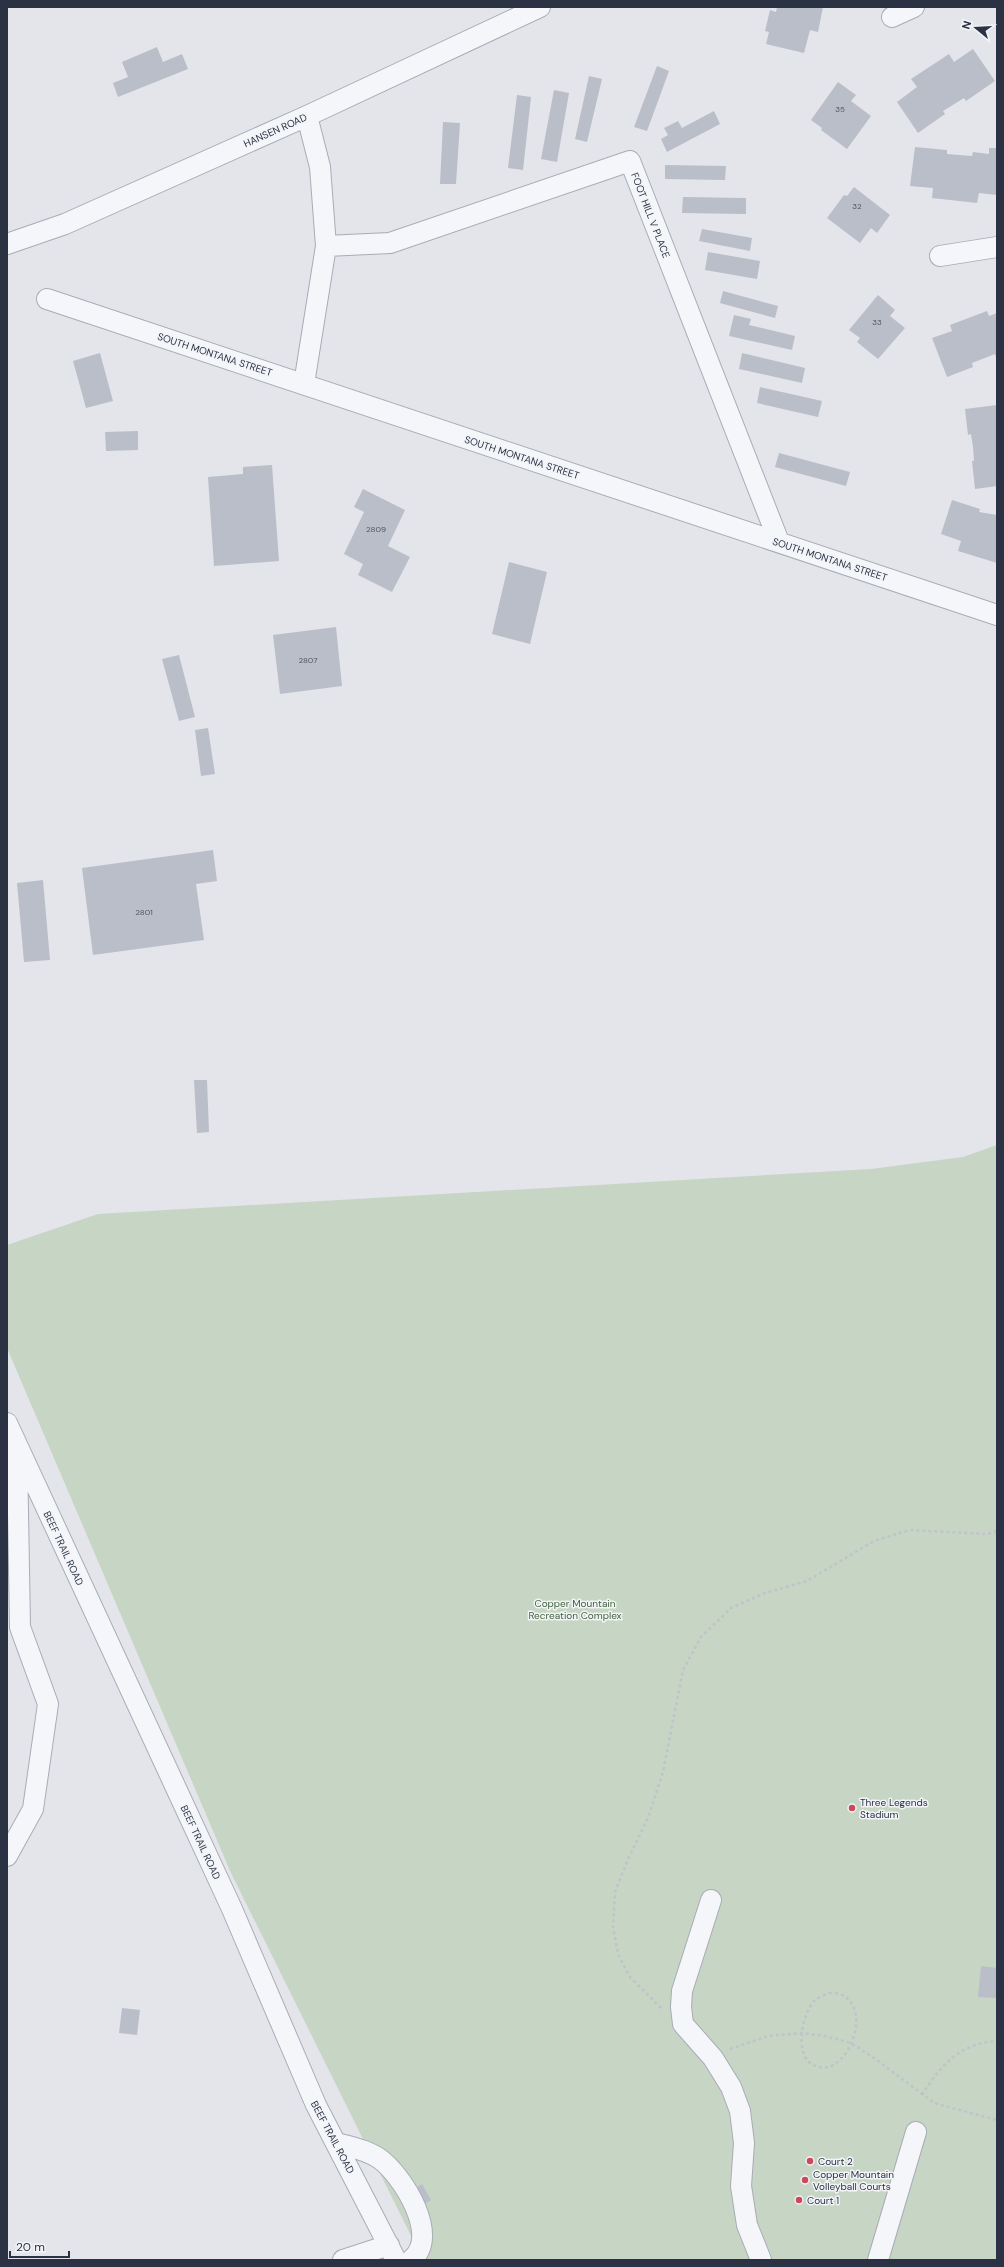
<svg xmlns="http://www.w3.org/2000/svg" width="1004" height="2267" font-family="'DM Sans',sans-serif">
<style>
.green{fill:#c7d5c4}
.building{fill:#babec8}
.lines{fill:none;stroke-linecap:round;stroke-linejoin:round}
.minor-casing{stroke:#a8acb5;stroke-width:22}
.path{stroke:#c0c3ca;stroke-width:2.5;stroke-dasharray:3 3;stroke-linecap:butt}
.minor{stroke:#f5f6f9;stroke-width:20}
.poi-dot{fill:#ce4958;stroke:#f2f4f8;stroke-width:1.5}
.labels{text-anchor:middle;stroke-width:3;stroke-linejoin:round;paint-order:stroke}
.number-label{font-size:8px;fill:#4e5564}
.street-label{font-size:10px;fill:#2a3243;stroke:#f2f4f8}
.park-label{font-size:10px;fill:#3d5f38;stroke:#f2f4f8}
.poi-label{font-size:10px;fill:#2a3243;stroke:#f2f4f8;text-anchor:start}
</style>
<rect width="100%" height="100%" fill="#e3e5eb"/>
<path class="green" d="M997,1145V2260H423L231,1873L7,1348V1245L98,1214L871,1169L963,1157Z"/>
<path class="building" d="M777,7H823L818,32L810,30L804,53L766,44L769,32L765,31L770,10L776,12Z
M157,47L163,62L182,54L188,69L118,97L113,83L128,77L122,62Z
M973,49L995,81L966,101L964,98L943,111L945,114L918,133L897,102L917,87L911,79L949,54L954,62Z
M657,66L669,71L647,131L634,127Z
M589,76L602,79L587,142L575,139Z
M838,82L856,95L851,101L871,116L847,149L821,130L822,128L811,120Z
M554,90L569,93L557,162L541,159Z
M517,95L531,97L523,170L508,168Z
M714,111L720,124L667,152L661,139L668,135L664,128L678,121L682,128Z
M443,122L460,123L456,184H440Z
M915,147L947,150V154L972,156L973,152L989,154V148H997V195L979,193L977,203L932,198L933,188L910,186Z
M665,165L726,166L725,180L665,179Z
M854,187L890,215L877,233L871,228L860,243L827,218L844,195L847,196Z
M683,197L746,198V214L682,213Z
M702,229L752,238L750,251L699,241Z
M708,252L760,261L757,279L705,270Z
M723,291L778,306L775,318L720,303Z
M878,295L895,310L890,316L905,328L878,359L857,342L860,338L849,330Z
M987,311L989,316L997,313V360L995,354L972,363L973,367L947,377L932,338L952,331L950,325Z
M734,315L751,319L749,325L795,336L792,350L729,336Z
M100,353L113,401L86,408L73,361Z
M742,353L805,368L802,383L739,369Z
M760,387L822,401L818,417L757,403Z
M997,405V486L975,489L972,461H974L973,447L971,434L968,435L965,409Z
M138,431V450L106,451L105,432Z
M779,453L850,472L846,486L775,467Z
M272,465L279,561L214,566L208,477L243,474V467Z
M363,489L405,510L388,546L410,557L392,592L358,575L363,564L344,554L364,512L354,507Z
M952,500L980,509L979,512L997,515V563L958,551L961,541L941,534Z
M509,562L547,572L530,644L492,634Z
M336,627L342,686L280,694L273,635Z
M179,655L195,717L179,721L162,659Z
M208,728L215,774L201,776L195,730Z
M213,850L217,881L196,884L204,940L93,955L82,868Z
M43,880L50,960L24,962L17,883Z
M194,1080H207L209,1132L197,1133Z
M981,1966L997,1968V1998L978,1997Z
M122,2008L140,2010L137,2035L119,2033Z
M422,2184L431,2200L423,2205L414,2189Z"/>
<g class="lines">
<g class="minor-casing">
<path id="minor" d="M892,17L914,7
M7,244L65,224L307,116L540,7
M326,246L390,243L630,161L779,542
M940,256L997,247
M47,299L997,615
M304,384L326,246L320,167L307,116
M7,1423L232,1909L316,2105L396,2260
M7,1856L33,1809L48,1704L20,1627L17,1454
M711,1900L682,1991L681,2007L683,2024L713,2058L731,2087L740,2111L744,2143L741,2186L747,2225L761,2260
M337,2143C351,2147 367,2150 380,2159C403,2176 441,2237 411,2260
M343,2260L389,2245
M878,2260L916,2132"/>
</g>
<path class="path" d="M829,1993C833,1993 840,1993 844,1996C875,2015 841,2088 809,2062C795,2050 803,2011 815,2000C819,1997 825,1995 829,1993Z
M661,2008L629,1976L618,1954L613,1927L615,1892L628,1859L648,1818L663,1772L683,1670L701,1637L731,1608L765,1593L807,1581L874,1541L909,1530L987,1534L997,1531
M730,2049L768,2036L802,2033L825,2036L851,2043L877,2060L934,2103L997,2120
M922,2095C940,2066 960,2043 997,2041"/>
<use href="#minor" class="minor"/>
</g>
<g class="poi-dot">
<circle cx="852" cy="1808" r="4"/>
<circle cx="810" cy="2161" r="4"/>
<circle cx="805" cy="2180" r="4"/>
<circle cx="799" cy="2200" r="4"/>
</g>
<g class="labels">
<g class="number-label">
<text x="840" y="112">35</text>
<text x="857" y="209">32</text>
<text x="877" y="325">33</text>
<text x="376" y="532">2809</text>
<text x="308" y="663">2807</text>
<text x="144" y="915">2801</text>
</g>
<g class="street-label">
<text transform="translate(275 130) rotate(-24)" y="4">HANSEN ROAD</text>
<text transform="translate(651 215) rotate(69)" y="4">FOOT HILL V PLACE</text>
<text transform="translate(215 354) rotate(18)" y="4">SOUTH MONTANA STREET</text>
<text transform="translate(522 457) rotate(18)" y="4">SOUTH MONTANA STREET</text>
<text transform="translate(830 559) rotate(18)" y="4">SOUTH MONTANA STREET</text>
<text transform="translate(64 1548) rotate(65)" y="4">BEEF TRAIL ROAD</text>
<text transform="translate(201 1842) rotate(65)" y="4">BEEF TRAIL ROAD</text>
<text transform="translate(333 2137) rotate(62)" y="4">BEEF TRAIL ROAD</text>
</g>
<g class="park-label">
<text x="575" y="1607">Copper Mountain<tspan x="575" dy="12">Recreation Complex</tspan></text>
</g>
<g class="poi-label">
<text x="860" y="1806">Three Legends<tspan x="860" dy="12">Stadium</tspan></text>
<text x="818" y="2165">Court 2</text>
<text x="813" y="2178">Copper Mountain<tspan x="813" dy="12">Volleyball Courts</tspan></text>
<text x="807" y="2204">Court 1</text>
</g>
</g>
<rect width="1004" height="2267" fill="none" stroke="#2a3243" stroke-width="16"/>
<g transform="translate(976 28) rotate(288)" stroke="#f2f4f8" stroke-width="3" paint-order="stroke">
<path d="M0-3L7 15L0 10L-7 15Z" fill="#2a3243"/>
<text y="-6" font-size="11" font-weight="bold" text-anchor="middle" fill="#2a3243">N</text>
</g>
<path d="M10 2251v6h59v-6" fill="none" stroke="#2a3243" stroke-width="2"/>
<text x="16" y="2251" font-size="12" fill="#2a3243" stroke="#f2f4f8" stroke-width="3" paint-order="stroke">20 m</text>
</svg>
